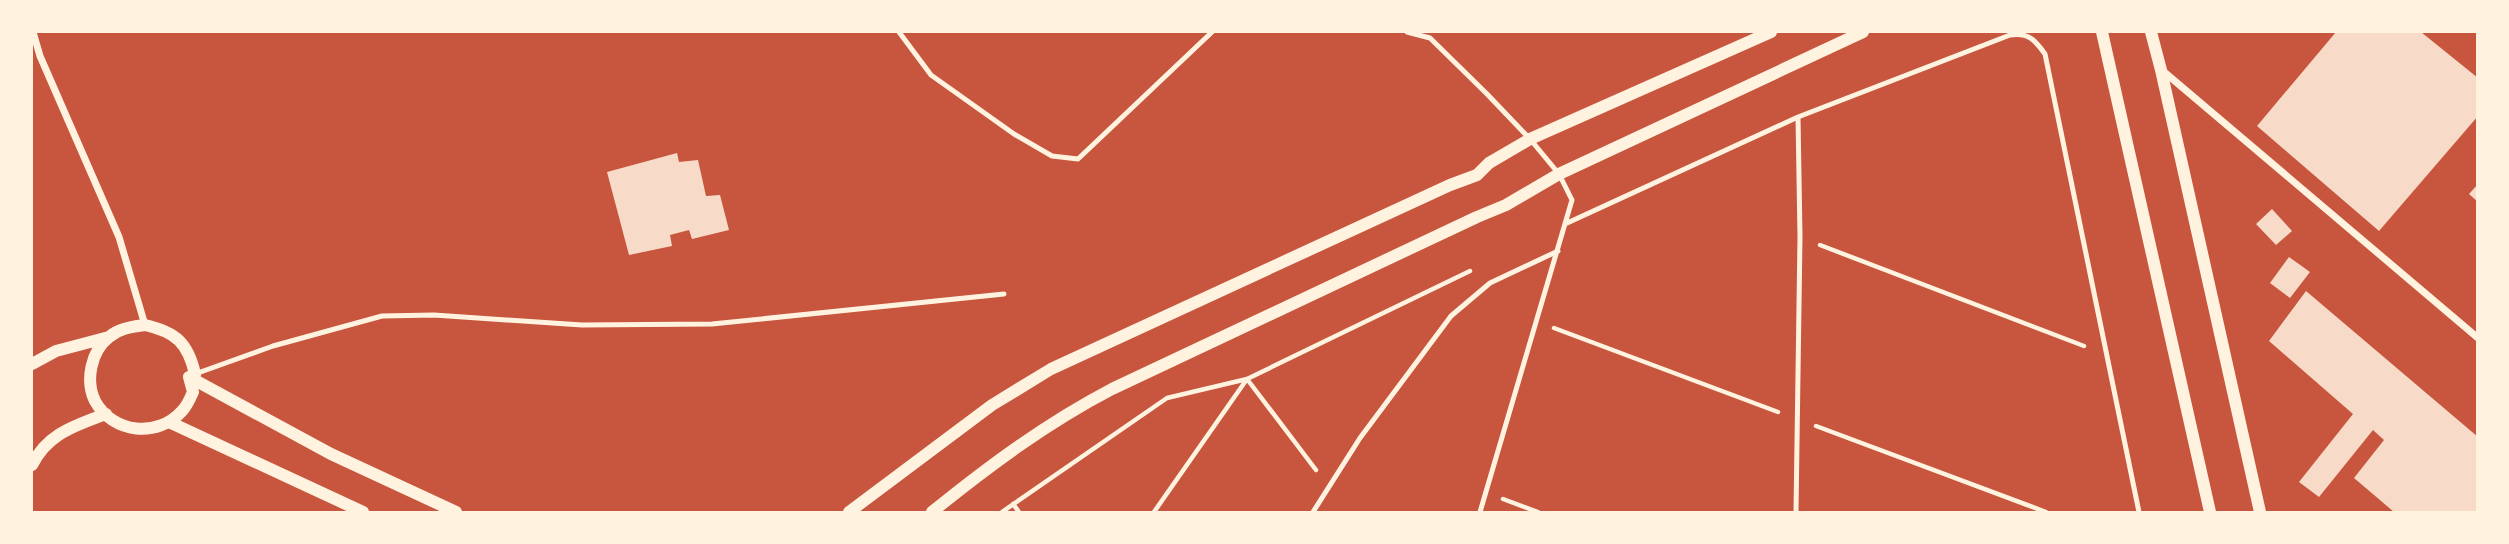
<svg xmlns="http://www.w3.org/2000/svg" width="2509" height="544" font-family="'Noto Serif',serif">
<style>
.building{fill:#f7dbc8}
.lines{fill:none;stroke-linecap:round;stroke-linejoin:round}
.path{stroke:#fff3e0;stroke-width:4.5}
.service{stroke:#fff3e0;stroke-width:5}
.minor{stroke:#fff3e0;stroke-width:7}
.tertiary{stroke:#fff3e0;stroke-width:12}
</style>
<rect width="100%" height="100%" fill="#c8553d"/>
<path class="building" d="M2336,32H2421L2478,78V116L2379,231L2257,126Z
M677,153L679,162L698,160L706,196L720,195L729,230L692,239L689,230L670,235L672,246L629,255L607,172Z
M2478,184V202L2469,194Z
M2272,209L2292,231L2276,245L2256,224Z
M2289,257L2310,272L2290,298L2270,283Z
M2306,291L2478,437V512H2394L2354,478L2384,440L2373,430L2319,497L2299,482L2353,414L2269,341Z"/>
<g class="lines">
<path class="path" d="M1820,245L2084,346
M1554,328L1778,412
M1816,426L2046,512
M1503,499L1538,512
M1013,504L1019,512
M1002,512L1167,398L1247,379L1470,271
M1154,512L1247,379L1316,470"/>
<path class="service" d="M899,32L931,75L1014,134L1052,156L1078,159L1212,32
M1407,32L1430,38L1487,94L1530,139L1559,174L1572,200L1480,512
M1565,224L1798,117L2010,35C2028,32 2035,40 2045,54L2139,512
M195,374L273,346L382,316L434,315L582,325L712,324L1004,294
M1313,512L1360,438L1451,316L1490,283L1558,251
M1796,512L1800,237L1798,117"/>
<path class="minor" d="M33,32L40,56L119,237L145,325
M2163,71L2478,338"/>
<path class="tertiary" d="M2102,32L2210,512
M2151,32L2161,70L2260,512
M145,325C176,332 188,343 195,374L189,377L193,392C190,399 187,406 182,411C158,438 113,434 95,401C85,381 91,351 109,337C120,328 132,327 145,325Z
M32,364L56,351L109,337
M189,377L331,454L456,512
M169,422L363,512
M32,465C48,433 75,426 106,414
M849,512L992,405L1051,369L1450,185L1477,175L1489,163L1530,139L1771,32
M932,512C990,465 1047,423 1112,389L1477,217L1506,205L1559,174L1863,32"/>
</g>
<rect width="2509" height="544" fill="none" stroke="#fff3e0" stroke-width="66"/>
</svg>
